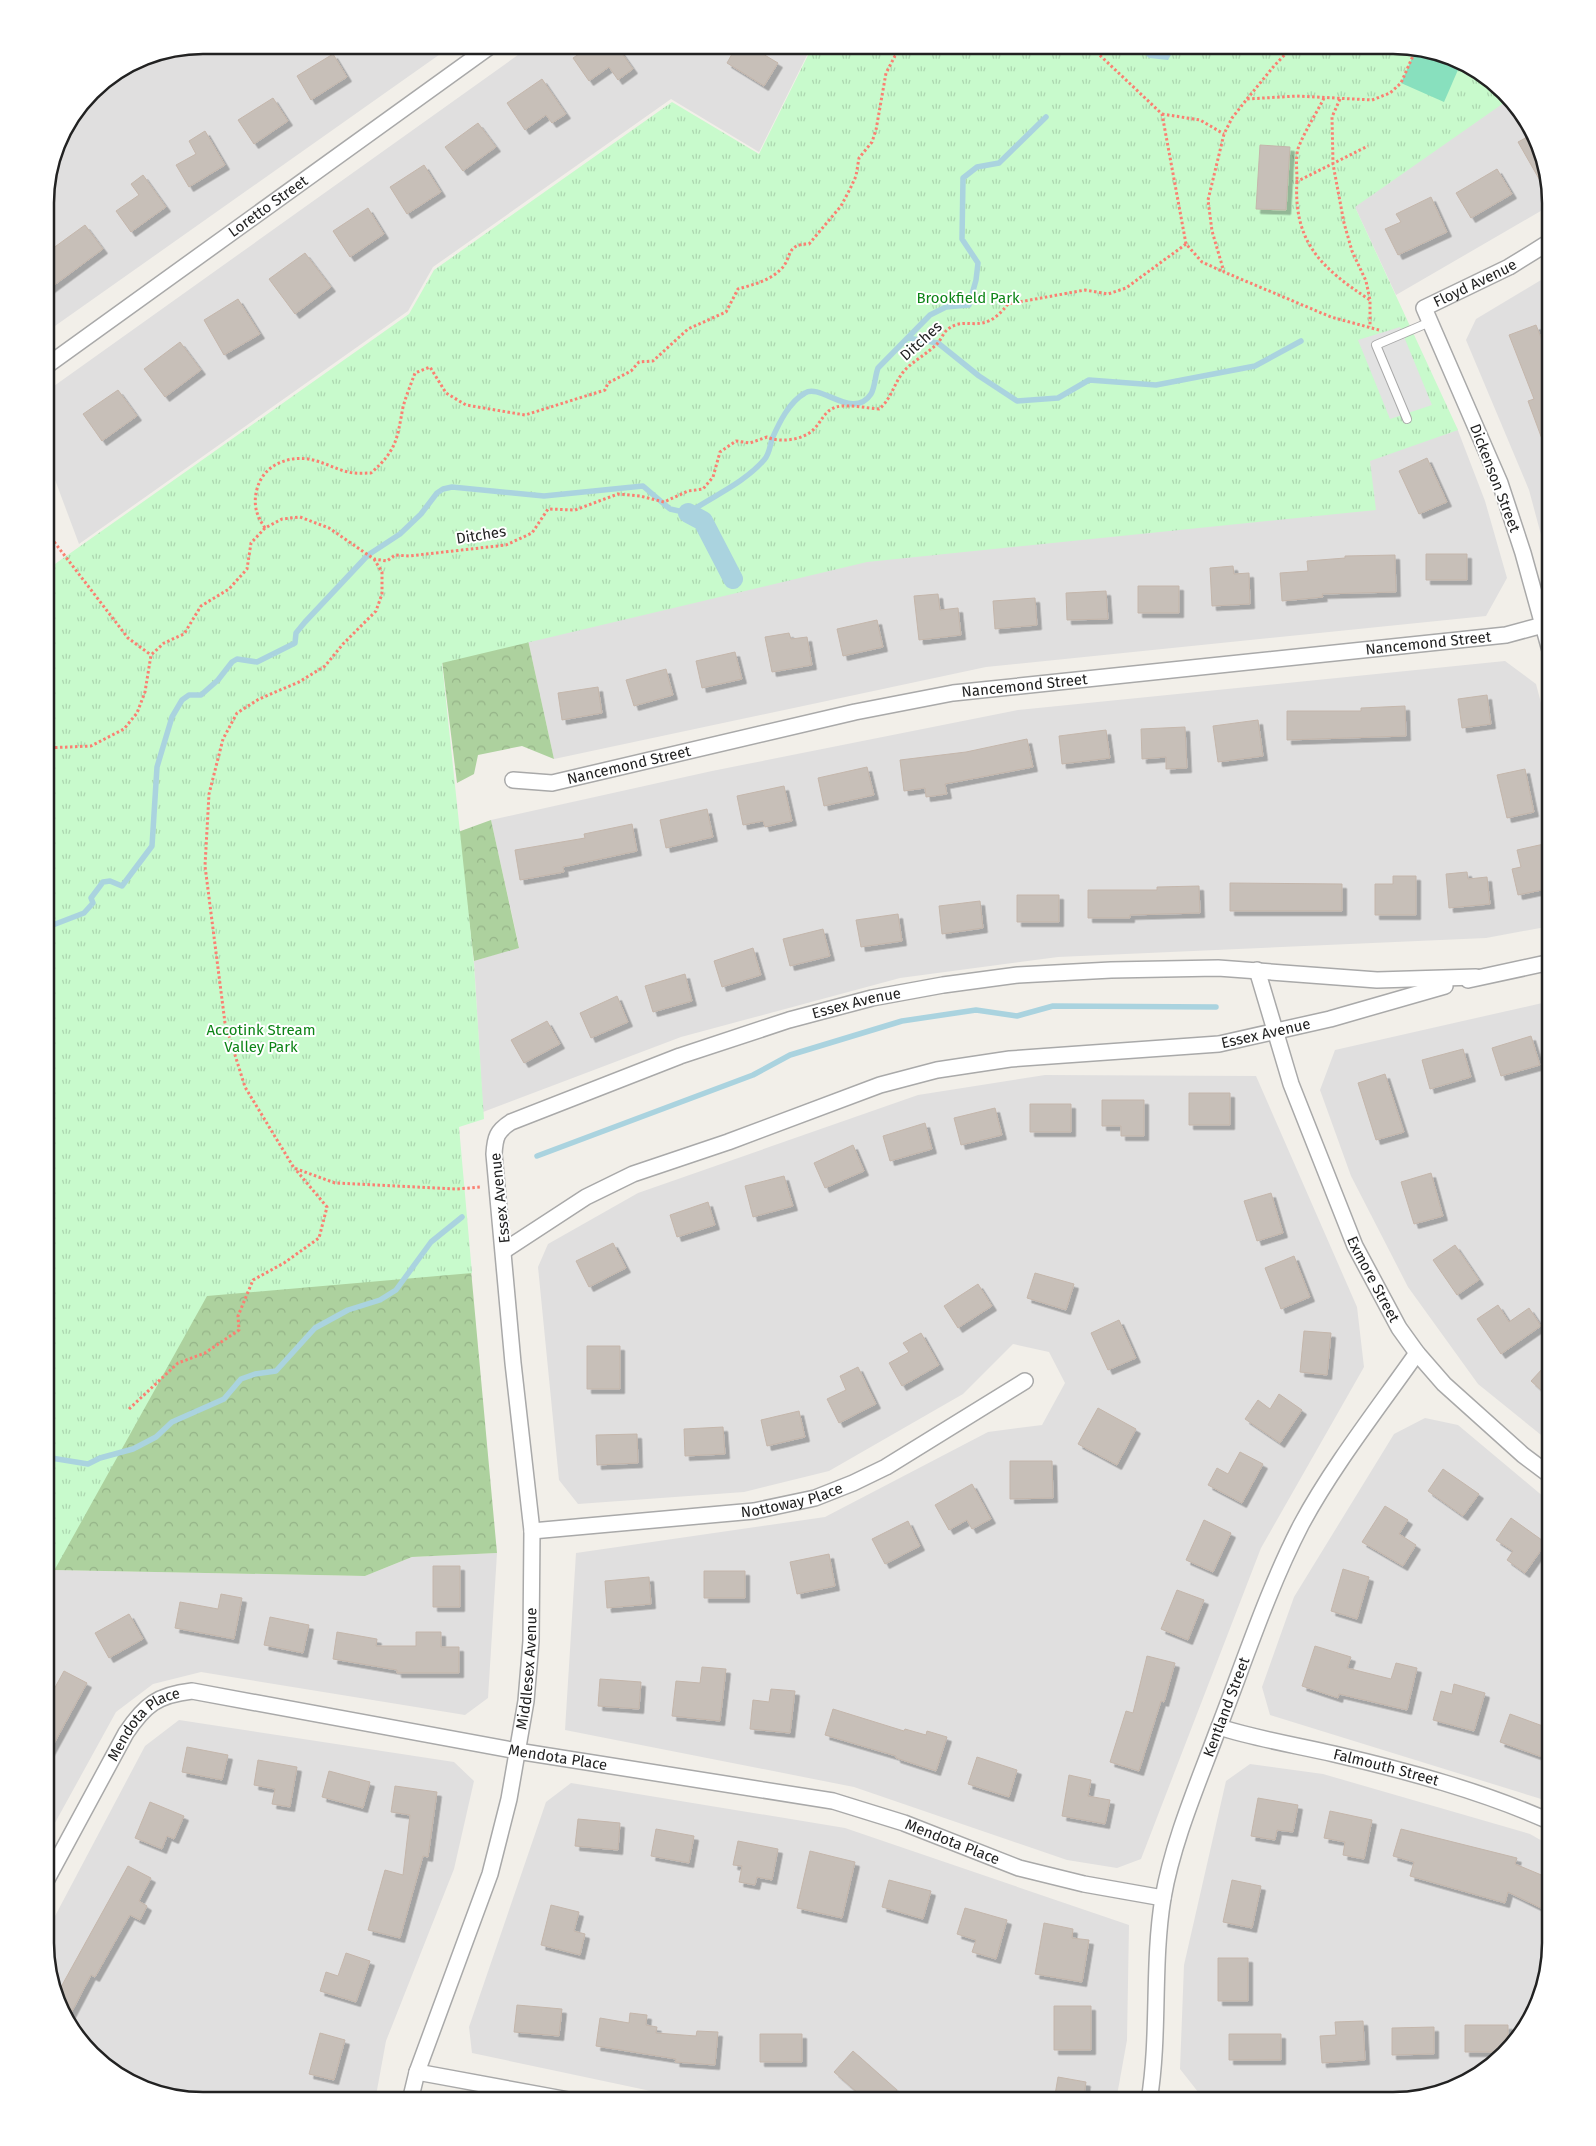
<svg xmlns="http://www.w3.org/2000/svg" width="1596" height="2146" font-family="'Fira Sans',sans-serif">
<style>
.residential{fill:#e0dfdf}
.forest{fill:url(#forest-crowns)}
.park{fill:url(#park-tufts)}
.pitch{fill:#88e0be}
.parking{fill:#e2e2e2}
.water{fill:#aad3df}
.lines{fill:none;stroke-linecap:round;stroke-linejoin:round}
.stream{stroke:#aad3df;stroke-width:5.5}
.canal{stroke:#aad3df;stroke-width:20}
.building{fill:#c7bfb8;stroke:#c4b6ab;filter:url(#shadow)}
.lane-casing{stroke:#a9a9a9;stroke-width:10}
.street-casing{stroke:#a9a9a9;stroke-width:18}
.path{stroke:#fa8072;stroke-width:3;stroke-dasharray:2.5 2.5;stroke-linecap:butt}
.lane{stroke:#fff;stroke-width:8}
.street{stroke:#fff;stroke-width:15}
.labels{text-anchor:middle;stroke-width:4;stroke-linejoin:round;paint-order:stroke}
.street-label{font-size:15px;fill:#222;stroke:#fff}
.park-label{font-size:15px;fill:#0c8416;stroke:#fff}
.rim{fill:none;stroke:#222;stroke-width:2.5}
</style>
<defs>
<pattern id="forest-crowns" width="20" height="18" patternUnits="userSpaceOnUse" patternTransform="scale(1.25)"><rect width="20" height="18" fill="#add19e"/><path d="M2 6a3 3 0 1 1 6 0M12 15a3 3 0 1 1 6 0" fill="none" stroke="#95b388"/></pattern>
<pattern id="park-tufts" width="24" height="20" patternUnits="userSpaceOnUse" patternTransform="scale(1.25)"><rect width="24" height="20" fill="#c8facc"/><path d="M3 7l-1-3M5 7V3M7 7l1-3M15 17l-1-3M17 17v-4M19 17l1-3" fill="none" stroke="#acd6af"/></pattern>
<filter id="shadow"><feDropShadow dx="4.5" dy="4.5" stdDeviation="0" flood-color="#0004"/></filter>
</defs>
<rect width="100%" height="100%" fill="#f2efe9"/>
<path class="residential" d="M203,45H453L45,333V192L61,133L98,84L143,57Z
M532,45H812L759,152L671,99L433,267L408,311L79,544L45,453L47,391Z
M1507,99L1525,115L1546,162L1551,205L1396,295L1354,205Z
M1551,274V572L1529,490L1466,340L1476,319Z
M1457,428L1485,501L1507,578L1486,616L986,667L554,759L528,640L867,559L1369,459Z
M1505,661L1536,684L1551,741V926L1486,938L1058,957L900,978L681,1037L483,1112L474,961L519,947L491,820L712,771L1018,710Z
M1551,1001V1443L1478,1384L1408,1287L1351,1176L1320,1090L1335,1050Z
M1045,1075L1256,1076L1357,1307L1364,1367L1261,1548L1141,1859L1117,1868L1067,1860L854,1787L565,1730L576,1553L825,1517L988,1432L1042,1425L1065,1383L1049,1352L1013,1344L963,1394L829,1471L744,1492L578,1504L559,1480L538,1267L548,1244L638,1193L918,1095Z
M1425,1418L1458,1425L1551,1503V1802L1270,1715L1262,1687L1294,1597L1394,1434Z
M497,1553L488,1698L465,1715L201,1672L153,1684L116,1712L45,1841V1584L53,1570L365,1576L412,1557Z
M179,1720L454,1762L474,1781L454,1869L386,2041L375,2101H202L124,2080L71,2031L50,1984L45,1935L145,1746Z
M1250,1764L1323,1774L1530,1834L1551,1846V1944L1530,2022L1481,2075L1440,2093L1202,2097L1180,2069L1184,1965L1226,1781Z
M571,1783L845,1828L1129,1925L1127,2040L1116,2101H698L472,2053L469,2027L546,1802Z"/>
<path class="forest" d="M528,640L554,759L522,746L478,755L474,774L457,783L442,661Z
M491,820L519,948L474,961L458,832Z
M471,1270L497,1553L412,1557L365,1576L53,1570L206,1293Z"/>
<path class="park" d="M813,45H1403L1472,66L1508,100L1355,207L1458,430L1370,461L1376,510L867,562L442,663L474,964L484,1119L459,1127L472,1273L207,1296L45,1587V571L409,314L434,270L672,102L759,154Z"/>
<path class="pitch" d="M1416,49L1461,63L1444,102L1401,83Z"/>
<path class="parking" d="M1400,327L1432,405L1390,419L1358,340Z"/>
<path class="water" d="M1135,45H1177L1168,60L1149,58Z"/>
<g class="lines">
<path class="stream" d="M908,338L938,343L979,376L1017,401L1058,398L1089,380L1156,385L1255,366L1301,341
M45,928L84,913L93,903L91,898L103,882L110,881L122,886L152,846L157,767L172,717L182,700L189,695H201L218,680L232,662L237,659L257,662L295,643L296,633L305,622L368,555L400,534L421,514L437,493L443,489L452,487L544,496L643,486L670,509L688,513C713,496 744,483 764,460C769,455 770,446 772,439C779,423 789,402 805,393C821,383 853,421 871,394C875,387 875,376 878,368L930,315L946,307L969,305L976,280L978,263L962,239L963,178L977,167L999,163L1046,117
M537,1156L753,1075L790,1055L902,1021L976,1010L1017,1016L1053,1006L1216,1007
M45,1457L88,1464L100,1458L133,1449L156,1437L172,1422L224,1399L241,1379L255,1374L276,1371L315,1328L348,1310L380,1300L396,1290L431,1242L462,1217"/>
<path class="canal" d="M688,513L703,521L733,579"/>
</g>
<path class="building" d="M592,45H616L633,69L618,80L609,67L589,81L573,58Z
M737,45H748L778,63L764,86L727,63Z
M333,54L347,77L311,100L297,76Z
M542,79L566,114L552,123L546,115L525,130L507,103Z
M273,98L288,121L254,144L238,120Z
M478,123L496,147L463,171L445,147Z
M205,131L225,165L189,187L176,165L196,154L189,141Z
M1533,134L1546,162L1550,198L1518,142Z
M1260,145L1290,147L1286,210L1256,209Z
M424,165L441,192L407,214L390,187Z
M1497,169L1512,194L1471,218L1456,193Z
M143,175L166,207L131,232L116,211L139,195L131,184Z
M1431,197L1447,232L1398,255L1385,229L1401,222L1396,214Z
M368,208L384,234L350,257L333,231Z
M85,225L103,249L45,292V254Z
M305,253L331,287L295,314L269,279Z
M238,299L260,334L224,355L204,320Z
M1536,325L1542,340L1551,337V458H1549L1528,401L1534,399L1509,335Z
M180,342L201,370L165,397L144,369Z
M118,390L137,416L102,441L83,414Z
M1427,458L1447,502L1419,514L1399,471Z
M1426,554H1467V580H1426Z
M1395,555L1396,592L1322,594L1323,597L1282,601L1280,573L1308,571L1307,561L1345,558V556Z
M1233,566L1234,574L1249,573L1250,604L1212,606L1210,568Z
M1138,586H1179V613H1138Z
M1106,591L1108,619L1067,620L1066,593Z
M938,594L940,610L958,608L961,635L919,640L914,596Z
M1035,598L1037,625L995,629L993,601Z
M877,620L883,647L843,656L837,629Z
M789,633L791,639L807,637L812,665L772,672L765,637Z
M735,652L742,679L702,688L696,661Z
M666,669L673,695L634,706L626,680Z
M598,687L602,713L562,720L558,693Z
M1487,695L1491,724L1462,728L1458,699Z
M1405,706L1406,736L1287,740V711H1361V708Z
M1258,720L1263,756L1218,762L1213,726Z
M1185,727L1187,768L1166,769V757L1142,759L1141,729Z
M1106,730L1110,758L1062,764L1059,736Z
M1027,739L1033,767L945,784L947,794L926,797L925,788L904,791L900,760L966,752Z
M867,767L874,795L824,806L818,778Z
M1525,769L1534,812L1507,818L1497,775Z
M784,786L792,821L765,827L763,821L743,825L737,796Z
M707,809L713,837L666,848L660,820Z
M632,824L637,851L563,867L564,872L520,880L515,850L585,838L584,834Z
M1544,844L1551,874V888L1518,895L1512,869L1521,867L1517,850Z
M1467,872L1468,879L1487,877L1490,904L1449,908L1446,874Z
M1393,876H1416V915H1375V884H1393Z
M1230,883L1342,884V911H1230Z
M1199,886L1200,913L1130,915V918H1088V890H1157V887Z
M1017,895H1059V922H1017Z
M980,901L983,928L942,934L939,906Z
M898,914L902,941L861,947L856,920Z
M823,929L830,956L790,966L783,939Z
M753,948L761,975L722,987L714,961Z
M685,974L692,1001L653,1012L645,986Z
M617,996L628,1022L591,1038L580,1013Z
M547,1021L560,1044L524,1063L511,1040Z
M1531,1036L1540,1065L1501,1076L1492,1048Z
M1463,1049L1471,1077L1430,1089L1422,1060Z
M1385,1074L1404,1132L1376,1140L1358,1083Z
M1189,1093H1230V1125H1189Z
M1102,1100H1144V1136H1121V1126H1102Z
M1030,1104H1071V1132H1030Z
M995,1108L1002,1135L961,1145L954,1118Z
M925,1123L932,1149L890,1161L883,1136Z
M853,1145L864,1171L825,1188L814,1163Z
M1431,1173L1443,1216L1414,1224L1401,1182Z
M784,1176L793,1206L753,1217L745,1186Z
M1271,1193L1283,1233L1257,1241L1244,1201Z
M708,1202L715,1225L677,1237L670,1215Z
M613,1243L626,1268L589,1287L576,1261Z
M1455,1245L1479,1280L1457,1295L1433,1260Z
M1294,1256L1310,1297L1281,1309L1265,1268Z
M1035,1273L1074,1284L1066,1310L1027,1298Z
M978,1284L992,1306L958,1328L944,1306Z
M1498,1305L1509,1322L1529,1308L1541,1326L1501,1354L1477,1319Z
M1119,1320L1136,1358L1108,1370L1091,1333Z
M1304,1331L1331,1333L1327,1375L1300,1372Z
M921,1333L939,1365L902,1386L889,1363L909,1352L903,1343Z
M587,1346H620V1389H587Z
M858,1367L876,1404L839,1423L827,1399L846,1390L840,1376Z
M1543,1368L1551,1375V1399L1531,1381Z
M1279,1394L1302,1410L1280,1443L1245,1419L1258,1400L1270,1409Z
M1098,1408L1136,1429L1117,1465L1078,1444Z
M799,1411L805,1437L767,1446L761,1420Z
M723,1427L725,1454L685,1456L684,1429Z
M637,1434L638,1463L597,1465L596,1435Z
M1240,1452L1263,1464L1242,1503L1208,1485L1217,1468L1228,1474Z
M1010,1461H1052L1053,1498L1010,1499Z
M1443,1469L1479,1494L1463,1516L1428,1491Z
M972,1484L991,1519L972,1529L967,1520L949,1530L935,1505Z
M1385,1506L1408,1520L1399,1534L1416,1545L1403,1566L1362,1542Z
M1511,1518L1546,1543L1525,1573L1507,1560L1513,1551L1496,1540Z
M1204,1520L1231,1533L1213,1572L1186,1560Z
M908,1521L920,1546L885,1564L872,1539Z
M829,1554L835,1586L797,1594L790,1562Z
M433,1566H460V1607H433Z
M1343,1569L1369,1577L1357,1619L1331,1611Z
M704,1571H745V1598H704Z
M649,1577L651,1604L607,1608L605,1581Z
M1177,1590L1204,1600L1188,1640L1161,1629Z
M221,1594L242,1598L234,1639L175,1628L180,1602L218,1609Z
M129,1614L143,1639L109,1658L95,1633Z
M270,1617L309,1625L303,1653L264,1645Z
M337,1632L377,1639L376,1646H416V1632H441V1647H459V1673H397V1670L333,1659Z
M1315,1646L1351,1657L1347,1668L1391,1679L1396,1663L1417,1668L1407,1710L1339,1694L1338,1698L1302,1686Z
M1147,1656L1175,1663L1164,1702L1161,1701L1139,1771L1110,1762L1126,1711L1133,1713Z
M702,1667L726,1669L720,1721L672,1716L676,1681L700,1683Z
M64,1671L87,1683L45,1760V1686L53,1691Z
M600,1679L641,1682L639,1709L598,1706Z
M1454,1684L1485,1693L1474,1731L1433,1720L1441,1691L1452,1694Z
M771,1689L795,1691L790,1733L750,1729L753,1700L769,1702Z
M833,1709L904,1731L905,1729L926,1735L927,1731L947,1737L936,1771L896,1758V1756L825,1735Z
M1510,1714L1551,1729V1742L1545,1758L1500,1742Z
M187,1747L228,1755L222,1780L182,1772Z
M977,1757L1017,1770L1009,1797L968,1784Z
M258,1760L297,1767L290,1807L272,1804L275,1789L254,1785Z
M329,1771L370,1782L363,1808L322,1797Z
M1069,1775L1091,1780L1088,1796L1110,1800L1105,1824L1062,1816Z
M395,1786L437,1792L428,1857L423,1856L400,1938L368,1930L385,1870L403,1875L410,1815L391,1812Z
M1258,1798L1298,1805L1293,1832L1277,1830L1275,1840L1251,1836Z
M150,1802L184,1816L174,1839L167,1836L162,1849L135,1838Z
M1330,1811L1372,1820L1364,1859L1343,1855L1345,1842L1324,1838Z
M578,1819L620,1823L618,1850L575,1846Z
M656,1829L694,1836L689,1863L651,1856Z
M1401,1829L1517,1858L1515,1864L1551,1879V1913L1508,1892L1505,1903L1410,1876L1414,1862L1393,1856Z
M738,1841L778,1849L772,1880L757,1877L755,1885L739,1882L742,1866L733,1865Z
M810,1851L855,1862L842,1918L797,1908Z
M128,1866L151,1878L139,1901L147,1906L140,1920L130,1915L95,1977L91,1975L67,2021L56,1996Z
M889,1880L931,1891L923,1919L882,1907Z
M1232,1880L1261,1886L1252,1928L1223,1922Z
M551,1905L579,1912L574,1931L585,1934L580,1955L541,1945Z
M965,1908L1007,1920L996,1959L972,1952L976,1940L957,1934Z
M1044,1923L1073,1929L1072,1938L1089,1940L1082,1982L1035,1974Z
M346,1953L370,1961L356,2002L320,1991L326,1972L338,1976Z
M1218,1958H1248V2001H1218Z
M517,2005L562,2009L559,2036L514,2032Z
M1054,2006H1091V2050H1054Z
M630,2013L647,2015L646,2025L657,2027L656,2033L696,2036L697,2031L718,2032L715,2065L675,2062L676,2059L596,2046L600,2018L629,2023Z
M1363,2021L1365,2060L1322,2063L1320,2036L1336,2035L1335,2022Z
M1465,2025H1508V2046L1502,2052H1465Z
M1434,2027V2054L1392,2055V2028Z
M320,2033L345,2040L334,2080L309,2074Z
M760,2034H802V2062H760Z
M1229,2034H1281V2060H1229Z
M853,2051L897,2090L887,2101H867L834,2072Z
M1058,2077L1086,2082L1083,2101H1054Z"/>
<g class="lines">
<g class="lane-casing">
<path id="lane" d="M1407,419L1376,345L1430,322"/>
</g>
<g class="street-casing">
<g id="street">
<path id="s1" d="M45,367L492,45"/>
<path id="s2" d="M1551,654L1523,553L1500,483L1424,308L1509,267L1551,241"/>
<path id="s3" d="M513,780L552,783L855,712L953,693L1506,635L1543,625"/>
<path id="s4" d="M1257,970L1291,1084L1355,1246L1399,1328L1417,1353L1444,1384L1523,1455L1551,1476"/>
<path d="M1468,980L1551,962"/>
<path id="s5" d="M505,1250L586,1197L633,1174L728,1142L880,1085L937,1070L1010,1059L1219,1044L1330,1019L1445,986"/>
<path id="s6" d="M532,1531L754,1511L815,1498L853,1483L886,1467L1025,1381"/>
<path id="s7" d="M1219,1727C1257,1739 1295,1745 1334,1754C1407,1771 1482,1791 1551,1822"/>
<path id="s8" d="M45,1883L126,1733C145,1705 157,1695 192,1691L517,1751L833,1801L904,1823L1019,1868L1084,1884L1163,1898"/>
<path d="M417,2072L574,2101"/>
<path id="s9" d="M410,2101L417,2072L490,1874L509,1799L526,1701L531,1641L532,1531L513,1363L494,1154C495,1137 497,1131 511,1122L680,1056L789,1020L872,998L943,985L1018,975L1111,970L1218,968L1377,980L1476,977"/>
<path id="s10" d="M1149,2101C1160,2034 1152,1965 1163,1898C1173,1841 1197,1786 1217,1732C1244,1663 1267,1591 1301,1525C1332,1467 1379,1407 1417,1353"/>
</g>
</g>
<path class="path" d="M1089,45L1162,114L1186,244L1202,262L1224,272
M1324,98C1316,114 1306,129 1299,146C1295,155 1297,170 1297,180C1293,242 1321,268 1370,300
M1247,99L1274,66L1294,45
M1340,99L1332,117L1333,164L1344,223L1352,251L1366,281L1370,300V327
M1162,114L1200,120L1224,134
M1296,182L1368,146
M1379,330L1331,317L1224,272L1212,231L1208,200L1224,134L1232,118L1247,99L1297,96L1372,100L1390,93L1401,83L1416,49
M265,528C256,515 253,504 257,489C263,466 286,456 308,459C322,461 335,469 348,472C356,474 364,473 371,473C397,450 397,439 403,407C406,396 411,384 415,373L430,367L446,393L466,405L525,415L605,390L608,383L631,371L639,362L653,361L688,329L726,312L738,289C752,285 769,281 780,270C793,259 784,244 809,244L841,206L850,189L856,176L859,158L872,142L876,130L886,73L895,56L909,45
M45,530L128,638L151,655
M374,559L382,572V594L376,611L343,644L325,666L299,682L259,699L237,713L223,739L209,794L205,866L225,1023L245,1087L294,1168L335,1183L457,1189L481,1187
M45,748L91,746L124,729L137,713L145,692L151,655L164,643L184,634L201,606L229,589L247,569L251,543L265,528L282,519L300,517L329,528L374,559L387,561L395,555L409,556L506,545L532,533L548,509L575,510L618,494L640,496L664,502L688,491L703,489L713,477L720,452L736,441L750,443L767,437C780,443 804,440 814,429C822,421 824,411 836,407C848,404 866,408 879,409C891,400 894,383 904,371C913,361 927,354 937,344C941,340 943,333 948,329C968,314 982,338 1008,304L1085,290L1108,294L1126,288L1186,244
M129,1409L178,1363L205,1353L239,1330L238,1316L253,1280L284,1263L319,1238L327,1207L296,1170"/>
<use href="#lane" class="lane"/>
<use href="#street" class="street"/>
</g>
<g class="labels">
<g class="street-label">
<text dy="5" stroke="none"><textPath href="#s1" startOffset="275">Loretto Street</textPath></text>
<text dy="5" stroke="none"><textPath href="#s2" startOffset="426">Floyd Avenue</textPath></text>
<text transform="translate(921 341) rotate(-42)" y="5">Ditches</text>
<text transform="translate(1495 478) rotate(69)" y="5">Dickenson Street</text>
<text transform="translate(481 535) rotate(-9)" y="5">Ditches</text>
<text dy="5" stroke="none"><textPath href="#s3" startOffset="928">Nancemond Street</textPath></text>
<text dy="5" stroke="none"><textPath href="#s3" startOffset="522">Nancemond Street</textPath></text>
<text dy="5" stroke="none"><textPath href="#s3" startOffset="118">Nancemond Street</textPath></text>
<text dy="5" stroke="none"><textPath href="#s9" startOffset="1371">Essex Avenue</textPath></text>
<text dy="5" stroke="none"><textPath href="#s5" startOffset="802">Essex Avenue</textPath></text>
<text transform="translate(500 1198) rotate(-96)" y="5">Essex Avenue</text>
<text dy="5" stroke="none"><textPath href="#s4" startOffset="331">Exmore Street</textPath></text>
<text dy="5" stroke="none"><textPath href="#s6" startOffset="262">Nottoway Place</textPath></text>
<text dy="5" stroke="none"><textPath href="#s9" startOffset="450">Middlesex Avenue</textPath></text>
<text dy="5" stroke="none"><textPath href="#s10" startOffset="405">Kentland Street</textPath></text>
<text dy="5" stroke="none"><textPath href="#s8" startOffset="190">Mendota Place</textPath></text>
<text dy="5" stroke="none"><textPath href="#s8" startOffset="624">Mendota Place</textPath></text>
<text dy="5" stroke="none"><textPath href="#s7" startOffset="172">Falmouth Street</textPath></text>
<text dy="5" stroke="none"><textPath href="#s8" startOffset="1029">Mendota Place</textPath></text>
</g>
<g class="park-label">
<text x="968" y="303">Brookfield Park</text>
<text x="261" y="1035">Accotink Stream<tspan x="261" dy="17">Valley Park</tspan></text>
</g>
</g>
<path d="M0 0H1596V2146H0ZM203 54H1393A149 149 0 0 1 1542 203V1943A149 149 0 0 1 1393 2092H203A149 149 0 0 1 54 1943V203A149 149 0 0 1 203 54Z" fill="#fff" fill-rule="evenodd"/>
<path class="rim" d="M203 54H1393A149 149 0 0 1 1542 203V1943A149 149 0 0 1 1393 2092H203A149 149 0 0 1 54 1943V203A149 149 0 0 1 203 54Z"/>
</svg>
